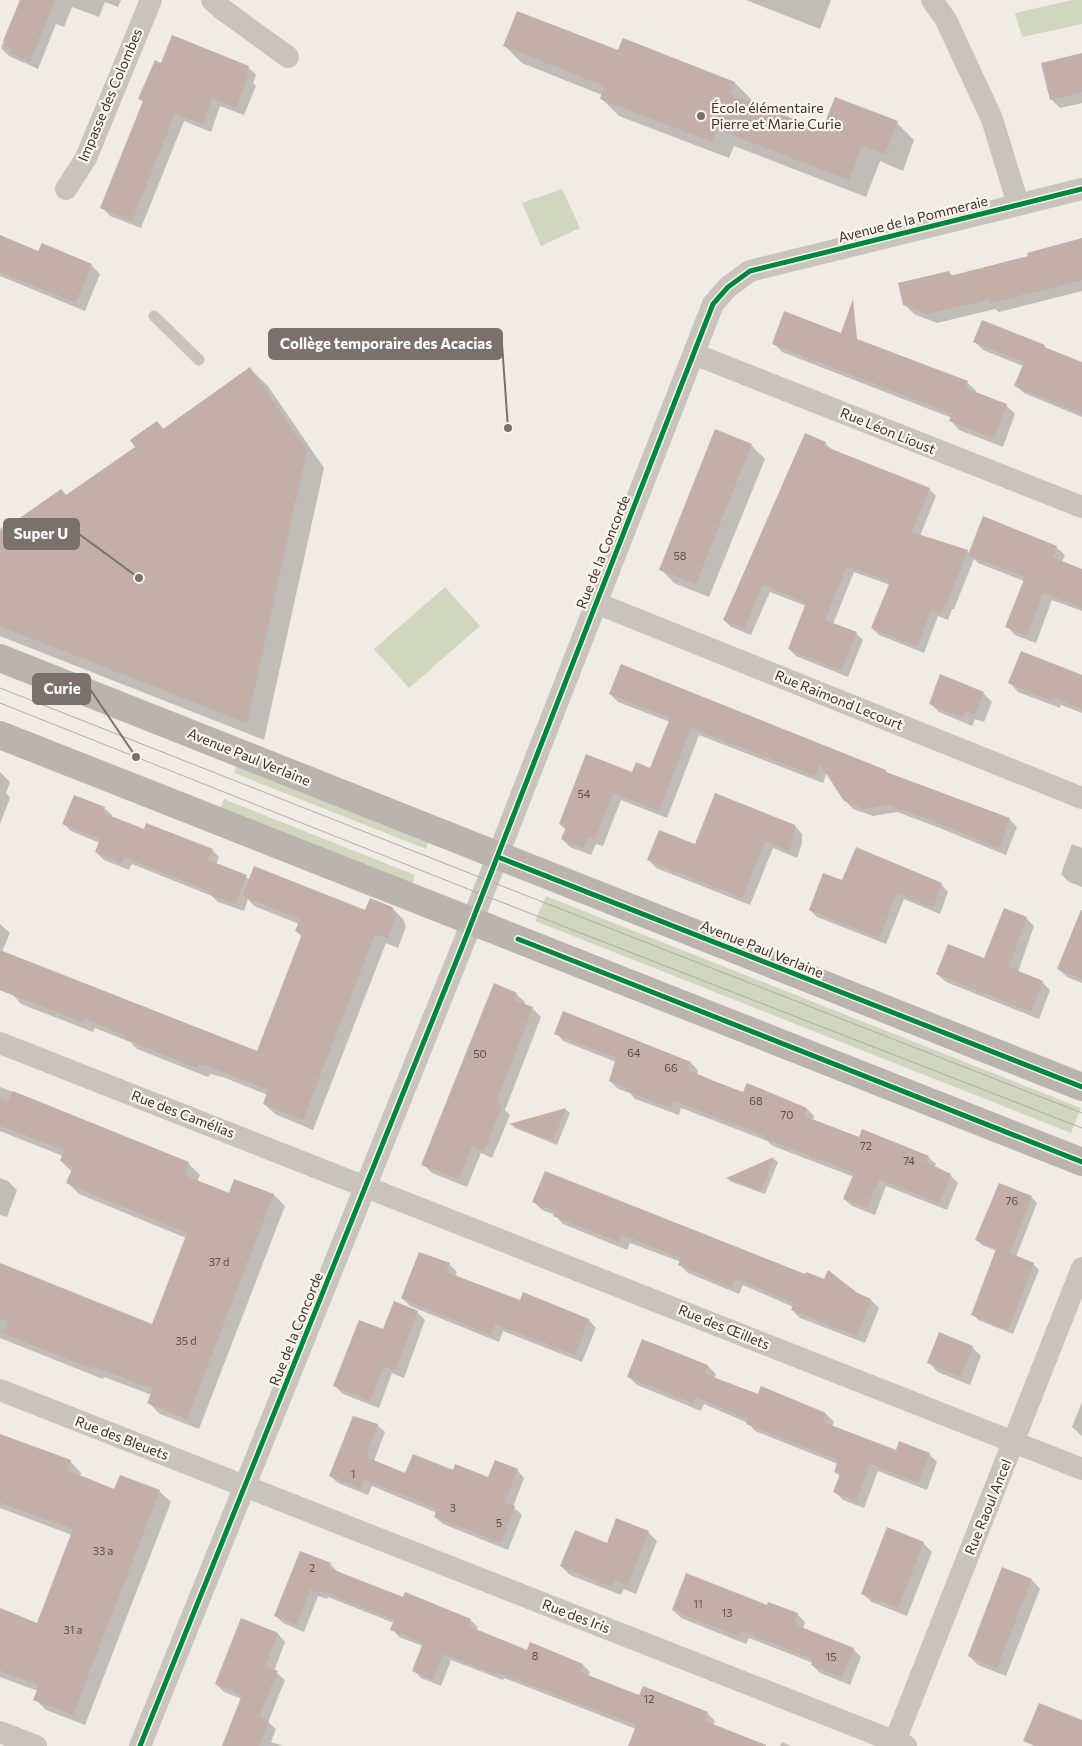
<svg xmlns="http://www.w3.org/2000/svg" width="1082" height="1746" font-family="Commissioner,sans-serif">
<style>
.green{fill:#d1d6bf}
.shadow{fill:#0003}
.building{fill:#c3afa7}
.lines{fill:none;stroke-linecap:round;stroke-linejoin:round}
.lane{stroke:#c9c3be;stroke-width:11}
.street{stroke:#c9c3be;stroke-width:22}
.secondary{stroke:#bab3ae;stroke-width:28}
.tram{stroke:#b1aca8;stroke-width:1}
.cycleway-casing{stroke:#fbf5ee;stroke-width:8}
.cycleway{stroke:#00873e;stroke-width:5}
.poi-dot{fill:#7a716c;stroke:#fbf5ee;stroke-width:2}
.labels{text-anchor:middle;stroke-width:4.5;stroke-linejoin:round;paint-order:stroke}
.number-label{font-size:11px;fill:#5d504a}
.street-label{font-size:14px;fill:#3b302b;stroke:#fbf5ee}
.poi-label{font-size:14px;fill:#3b302b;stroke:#fbf5ee;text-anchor:start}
.leader{fill:none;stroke:#7a716c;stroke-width:2}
.callout-dot{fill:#7a716c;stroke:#fbf5ee;stroke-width:2}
.callout{fill:#7a716c;stroke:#7a716c;stroke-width:2}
.callout-label{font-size:15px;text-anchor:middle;font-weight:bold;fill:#fff}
</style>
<rect width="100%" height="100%" fill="#f0ebe5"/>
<path class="green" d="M1072,0H1082V24L1022,37L1015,13Z
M562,189L580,228L541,246L522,203Z
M445,587L480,626L409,688L374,649Z
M238,761L430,837L426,849L234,773Z
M224,799L415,875L411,887L219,812Z
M546,896L1081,1108L1071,1133L535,921Z"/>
<path class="shadow" d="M21,0H121L118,7L105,2L99,17L72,7L64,27L56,24L38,69L9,56L1,48Z
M746,0H831L820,29Z
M623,40L735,83L752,100L751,103L823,131L897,123L914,140L903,171L880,161L866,197L734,146L729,158L619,116L601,98L602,95L522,63L505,46L619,51Z
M1082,54V103L1060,108L1051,99Z
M162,64L248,67L256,75L253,83L256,86L244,115L220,106L211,132L184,121L141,228L110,216L102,208L144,103L140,99Z
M0,236L39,253L91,265L100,274L85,311L0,276Z
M1082,240V291L999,312L995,309L937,323L914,314L905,305L949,272L953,276L1029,257Z
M975,342L1044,346L1048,350L1082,363V417L1024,393L1016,386L1023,366L983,350Z
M773,343L967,382L976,391L975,393L1006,405L1015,414L1003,447L959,430L951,421L952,418L782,352Z
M250,369L268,386L324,468L264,740L0,636V529L12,520L15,523L67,496L137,447L157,423L164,429Z
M825,443L832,450L929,489L936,496L920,536L967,551L970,554L1056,547L1065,555L1062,562L1082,570V611L1052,600L1036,643L1015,635L1007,626L1024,581L978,563L974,559L954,609H952L948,620L938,616L924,653L879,635L872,628L890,585L854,572L833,624L856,633L863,640L848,677L796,656L789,649L806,606L770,592L751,635L731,627L724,620Z
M751,445L765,459L709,597L674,583L661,569Z
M1082,676V713L1061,705L1060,708L1018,692L1010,683Z
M983,693L992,702L984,722L975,719L972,726L939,712L930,703Z
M610,694L886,771L889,774L1009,819L1017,827L1006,855L937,827L897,812L873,816L853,809L845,800L827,772L823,783L699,735L667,818L621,800L603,846L596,844L591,855L570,847L562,839L566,830L560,824L633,774L651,769L670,722L618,702Z
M0,772L10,782L6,793L10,798L0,824Z
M104,808L112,815L111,818L144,830L212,850L219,857L216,865L246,877L250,880L366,912L392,908L403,919L406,927L398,948L386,943L313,1130L275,1114L264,1104L268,1095L223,1077L210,1074L208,1077L137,1049L130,1042L95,1028L93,1032L21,1004L13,995L0,990V924L10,933L2,952L257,1052L302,937L296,931L299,924L254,906L248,899L244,911L218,902L212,896L132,864L129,870L104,860L96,852L100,843L71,831L64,824Z
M795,826L802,834V843L797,858L773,848L750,905L656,868L649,860L695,845Z
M1072,844L1082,848V887L1069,882L1061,874Z
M842,882L941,884L948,892L940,914L904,899L886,944L817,917L810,910Z
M1026,918L1034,926L1018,972L1042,982L1050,990L1039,1019L946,982L937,974L984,959Z
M1082,940V983L1067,977L1058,969Z
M516,994L525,1002L524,1005L532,1008L541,1017L505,1110L510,1115L492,1158L481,1153L467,1187L432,1173L423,1164Z
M556,1033L691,1063L698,1070L697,1075L744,1094L747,1085L807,1109L814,1116L813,1121L860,1139L928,1157L936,1164L934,1168L950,1175L958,1183L947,1210L886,1186L875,1215L852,1206L844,1199L854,1177L773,1146L767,1141L681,1108L679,1115L635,1099L630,1093L618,1089L610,1081L616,1062L563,1041Z
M0,1087L50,1106L119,1137L189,1164L200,1175L197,1182L229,1194L235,1180L274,1195L285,1206L199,1429L160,1414L149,1403L152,1395L104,1377L103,1379L0,1338V1282L153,1326L186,1238L79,1194L68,1183L72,1172L61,1161L63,1156L0,1131Z
M566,1110L570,1113L557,1145L515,1128L512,1125Z
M774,1159L778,1162L765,1194L732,1182L728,1179Z
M0,1178L8,1181L17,1190L7,1217L0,1215Z
M999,1185L1032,1198L1037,1203L1016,1257L1033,1264L1039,1270L1013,1334L978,1320L973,1314L997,1251L982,1245L977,1240Z
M533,1201L806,1275L871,1300L879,1308L865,1343L800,1318L792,1310L793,1307L743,1285L739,1294L688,1273L680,1265L681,1262L630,1243L627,1250L563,1224L555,1215L542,1210Z
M449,1264L457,1272L455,1276L521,1301L524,1294L589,1320L596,1328L582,1362L503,1331L499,1342L410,1306L402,1298Z
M417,1312L425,1320L404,1378L392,1373L379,1408L343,1394L334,1385L383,1330Z
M972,1347L981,1356L970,1385L938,1372L929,1363Z
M708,1366L716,1374L714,1379L758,1396L826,1414L834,1422L832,1426L896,1451L929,1454L937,1462L927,1490L878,1471L864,1508L843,1500L835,1492L841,1477L835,1472L838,1464L755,1431L748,1423L704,1404L701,1411L637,1385L629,1377Z
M1082,1402V1436L1072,1427Z
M377,1425L385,1432L374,1461L406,1474L453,1471L489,1479L517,1470L524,1478L513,1507L522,1515L508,1550L443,1524L435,1517L437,1513L372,1486L368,1495L338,1483L330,1476Z
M0,1436L70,1461L81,1473L80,1476L115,1490L159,1491L171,1502L85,1725L46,1710L35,1699L38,1691L0,1677V1609L38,1624L72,1535L0,1508Z
M648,1532L657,1541L636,1594L624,1589L621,1595L570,1575L561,1566L607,1544Z
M923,1543L932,1552L907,1616L872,1602L863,1594Z
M330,1564L338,1572L404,1599L470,1620L478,1627L476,1630L528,1652L583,1665L590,1672L588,1677L640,1697L643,1688L708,1714L715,1721L713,1725L766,1746H630L636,1729L504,1678L503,1680L451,1660L441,1686L421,1678L413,1670L423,1646L399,1637L392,1629L394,1623L328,1597L327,1599L318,1596L304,1632L283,1623L276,1616Z
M1032,1580L1040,1589L1006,1676L978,1665L969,1656Z
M768,1606L797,1614L805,1622L803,1629L853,1649L861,1657L850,1685L820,1673L812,1665L813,1663L749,1638L746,1644L681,1618L673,1610Z
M242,1620L278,1634L285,1642L274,1671L285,1680L268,1722L276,1729L271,1742L283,1746H223L242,1699L224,1692L216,1684Z
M782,1742L791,1746H780Z"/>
<path class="building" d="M20,0H55L30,62L10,53L12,49L4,46L6,42L3,41Z
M517,11L618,50L623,38L735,82L730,94L822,130L835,97L898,121L885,154L862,145L849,180L717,129L712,142L600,99L604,86L503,46Z
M172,35L249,66L245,75L248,76L236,108L212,98L203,124L175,114L132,221L100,208L143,101L138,99L155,60L161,63Z
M1082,53V92L1050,100L1041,63Z
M0,235L38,251L42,243L92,264L76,303L0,272Z
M1082,238V280L989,304L991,299L927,314L903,305L898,283L949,271L950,276L1028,256L1027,253Z
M853,299L857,339L968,381L965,388L1007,404L994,439L949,421L952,414L772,344L784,311L841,333Z
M982,320L1045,345L1044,347L1082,362V414L1014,386L1024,362L973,342Z
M250,367L307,450L247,723L0,626V532L61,489L66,495L135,447L130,440L157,421L163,429Z
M715,429L752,444L696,584L659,570Z
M805,433L826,442L824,446L930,488L912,532L968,550L947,603H945L941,614L931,610L917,647L871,628L890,582L847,566L825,620L857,632L841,671L788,649L806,603L763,585L744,629L723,620Z
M983,516L1057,546L1052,557L1082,569V608L1043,593L1027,636L1005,627L1025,577L968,555Z
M1021,651L1082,675V709L1052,697L1051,701L1008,683Z
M621,664L886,770V772L1010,818L999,848L928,819L888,805L864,809L844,801L820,764L815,776L691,728L659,811L613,793L595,839L588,837L583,848L561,839L566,827L559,824L586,754L632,772L636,762L650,768L670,718L609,694Z
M940,674L984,692L975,714L966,711L963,718L929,704Z
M715,793L795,825V835L789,851L765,841L742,898L647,860L659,830L695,844Z
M74,795L105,807L103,813L144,829L146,823L213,849L208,860L247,875L236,904L210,895L211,892L124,857L122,863L95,852L100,839L62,824Z
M856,847L942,883L933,908L897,893L879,938L809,910L823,873L842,880Z
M254,866L365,910L370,898L392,907L396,916L388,938L375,934L303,1120L263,1104L268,1090L211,1067L199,1064L197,1068L125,1039L126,1036L84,1018L83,1022L0,990V950L257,1051L302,934L295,931L300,919L242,896Z
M1004,908L1027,917L1009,967L1043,981L1031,1012L936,974L948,944L984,958Z
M1081,910H1082V979L1057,969Z
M494,983L517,993L514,1000L533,1007L496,1103L502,1105L484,1151L472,1146L459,1179L421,1165Z
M563,1011L691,1062L688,1070L714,1081L743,1092L747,1083L807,1108L804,1116L859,1137L862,1129L929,1156L926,1162L951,1174L939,1203L879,1179L867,1208L843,1199L854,1173L764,1138L765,1136L674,1101L671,1108L626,1091L627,1088L609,1081L616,1058L554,1034Z
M13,1091L189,1162L184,1175L229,1193L234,1179L274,1194L187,1419L147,1403L153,1389L93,1366L92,1369L2,1333L7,1321L0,1319V1263L152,1324L187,1233L66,1183L73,1167L60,1161L64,1150L0,1126V1098L9,1101Z
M566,1108L553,1141L509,1124Z
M774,1157L761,1191L726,1178Z
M545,1171L805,1274L806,1272L824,1279L828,1270L856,1292L871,1299L857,1336L791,1310L794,1303L735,1278L731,1287L678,1265L681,1258L622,1235L619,1242L553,1216L555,1211L532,1202Z
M999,1183L1032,1196L1010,1253L1034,1263L1008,1330L971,1315L996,1249L975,1240Z
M419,1252L450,1263L446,1272L520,1300L523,1292L589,1319L575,1355L495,1324L491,1335L401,1298Z
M394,1301L418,1311L395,1371L384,1366L370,1401L333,1386L359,1320L383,1329Z
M939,1332L973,1346L961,1377L927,1363Z
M642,1339L708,1365L705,1374L758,1394L761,1386L826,1413L823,1422L896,1450L899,1441L930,1453L918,1483L870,1464L856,1501L833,1492L840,1474L834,1472L838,1460L746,1424L748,1419L696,1397L693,1403L627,1377Z
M353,1416L378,1424L366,1457L405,1473L413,1454L453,1470L455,1464L488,1477L495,1460L518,1469L505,1502L515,1506L501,1543L434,1517L437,1509L412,1498L364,1480L361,1489L329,1476Z
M0,1434L71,1460L67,1470L114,1489L120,1475L160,1490L73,1715L33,1700L39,1685L0,1671V1608L37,1623L73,1529L0,1503Z
M616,1518L649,1531L627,1586L615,1580L612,1587L560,1566L575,1530L607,1543Z
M887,1527L924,1542L898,1608L861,1594Z
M300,1551L331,1563L329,1568L403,1597L405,1592L471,1619L468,1626L527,1650L530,1642L583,1664L580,1672L639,1695L643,1686L708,1712L705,1721L766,1745V1746H628L636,1726L628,1722L496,1672L495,1674L443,1654L433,1680L412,1671L423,1643L390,1630L394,1620L320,1591L319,1593L310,1589L297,1625L274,1616Z
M1002,1567L1032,1579L997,1668L968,1656Z
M686,1573L767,1605L768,1602L798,1613L795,1621L797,1622L796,1625L854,1648L842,1677L811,1665L813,1659L741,1631L738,1636L672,1610Z
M241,1618L278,1633L265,1666L278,1671L259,1717L269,1721L259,1746H222L242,1695L215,1684Z
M1039,1703L1082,1720V1746H1035L1023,1741Z"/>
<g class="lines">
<path class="lane" d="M154,316L199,360"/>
<path class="street" d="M212,0L222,9L288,57
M932,0L946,20L992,119L1018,204
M66,189L86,158L151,0
M694,354L1082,507
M596,603L1082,798
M0,1043L1082,1469
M0,1390L906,1746
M0,1732L36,1746
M140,1746L464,942L713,304L728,287L750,271L1082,189
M893,1746L1082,1268"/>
<path class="secondary" d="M0,658L1082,1087
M0,735L1082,1162"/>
<path class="tram" d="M0,688L535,899L1082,1113
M0,703L483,895L1082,1128"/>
<g class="cycleway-casing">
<path id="cycleway" d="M498,857L1082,1087
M518,939L1082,1162
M140,1746L464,942L713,304L728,287L750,271L1082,189"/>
</g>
<use href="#cycleway" class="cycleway"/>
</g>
<circle class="poi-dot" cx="701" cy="116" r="5"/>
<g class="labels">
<g class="number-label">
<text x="680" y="560">58</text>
<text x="584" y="798">54</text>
<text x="634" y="1057">64</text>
<text x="480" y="1058">50</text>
<text x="671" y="1072">66</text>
<text x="756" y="1105">68</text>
<text x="787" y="1119">70</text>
<text x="866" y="1150">72</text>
<text x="909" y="1165">74</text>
<text x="1012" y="1205">76</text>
<text x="219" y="1266">37 d</text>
<text x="186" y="1345">35 d</text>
<text x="353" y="1478">1</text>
<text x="453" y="1512">3</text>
<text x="499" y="1527">5</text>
<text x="103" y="1555">33 a</text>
<text x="312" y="1572">2</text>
<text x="698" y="1608">11</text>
<text x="727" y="1617">13</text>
<text x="73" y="1634">31 a</text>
<text x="535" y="1660">8</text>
<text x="831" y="1661">15</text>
<text x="649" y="1703">12</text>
</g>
<g class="street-label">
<text transform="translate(110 95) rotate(-67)" y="5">Impasse des Colombes</text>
<text transform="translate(913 219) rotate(-14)" y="5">Avenue de la Pommeraie</text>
<text transform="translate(888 431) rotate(22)" y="5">Rue Léon Lioust</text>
<text transform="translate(603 552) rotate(-68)" y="5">Rue de la Concorde</text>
<text transform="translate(839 700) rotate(22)" y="5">Rue Raimond Lecourt</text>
<text transform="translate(249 757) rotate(22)" y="5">Avenue Paul Verlaine</text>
<text transform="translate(762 949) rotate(22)" y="5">Avenue Paul Verlaine</text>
<text transform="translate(183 1114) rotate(21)" y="5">Rue des Camélias</text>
<text transform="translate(724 1327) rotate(22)" y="5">Rue des Œillets</text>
<text transform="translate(296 1329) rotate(-68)" y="5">Rue de la Concorde</text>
<text transform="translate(122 1438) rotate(21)" y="5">Rue des Bleuets</text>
<text transform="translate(988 1507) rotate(-68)" y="5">Rue Raoul Ancel</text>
<text transform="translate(576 1616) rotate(21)" y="5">Rue des Iris</text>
</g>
<g class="poi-label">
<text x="711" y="113">École élémentaire<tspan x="711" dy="16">Pierre et Marie Curie</tspan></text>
</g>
</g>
<path class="leader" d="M508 428L502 344M139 578L79 534M136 757L90 689"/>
<g class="callout-dot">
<circle cx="508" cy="428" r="5"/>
<circle cx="139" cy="578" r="5"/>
<circle cx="136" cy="757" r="5"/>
</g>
<g class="callout">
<rect x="269" y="329" width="233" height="30" rx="5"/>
<rect x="4" y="519" width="75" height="30" rx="5"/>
<rect x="33" y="674" width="57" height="30" rx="5"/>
</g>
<g class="callout-label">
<text x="386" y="349">Collège temporaire des Acacias</text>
<text x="41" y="539">Super U</text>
<text x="62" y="694">Curie</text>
</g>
</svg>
